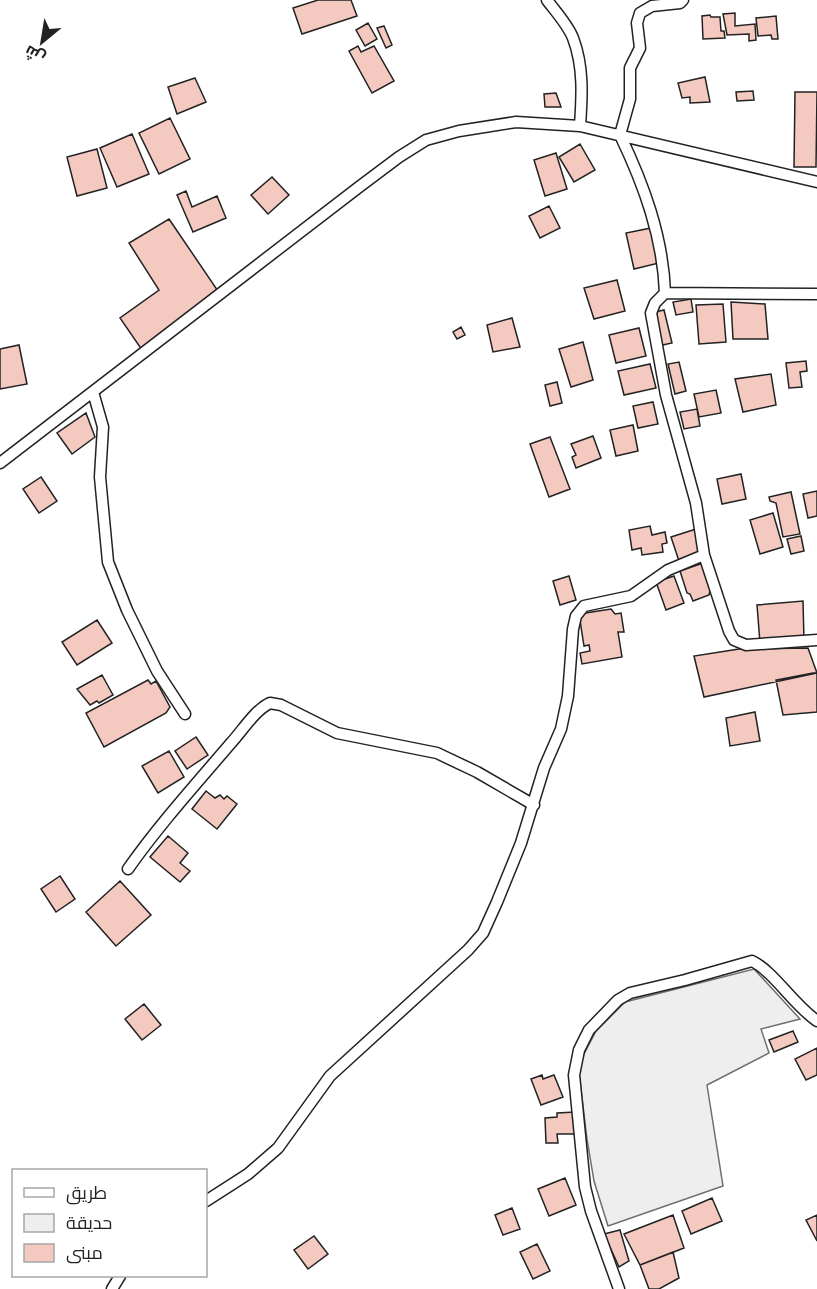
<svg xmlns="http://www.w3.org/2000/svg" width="817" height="1289" font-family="'Exo 2',Cairo,sans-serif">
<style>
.green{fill:#eee;stroke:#6f6f6f;stroke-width:1.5}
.building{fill:#f3c9c0;stroke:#222;stroke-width:1.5}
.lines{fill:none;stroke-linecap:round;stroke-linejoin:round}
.minor-casing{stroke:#222;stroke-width:13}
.minor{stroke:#fff;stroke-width:10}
</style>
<rect width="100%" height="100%" fill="#fff"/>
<path class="green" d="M754,969L800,1019L761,1029L769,1053L707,1085L723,1186L608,1226L594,1181L587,1139L579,1073L583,1056L596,1031L625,1002Z"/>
<path class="building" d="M318,0H351L357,16L302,34L293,8Z
M735,13V26L755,24L756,40L749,41V34L727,35L723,14Z
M710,15L711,17H720L721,31H724L725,38L703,39L702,16Z
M776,16L778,39H772L771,35L758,36L756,18Z
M368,23L377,39L365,46L356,30Z
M384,26L392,45L386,48L377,28Z
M358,46L361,52L374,46L394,81L372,93L349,51Z
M705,77L710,102L690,103V97L682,98L678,83Z
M195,78L206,102L177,114L168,87Z
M753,91L754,100L737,101L736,92Z
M795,92H817L816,167H794Z
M556,93L561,107H545L544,94Z
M170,118L190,159L159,174L139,133Z
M132,134L149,174L117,187L100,148Z
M580,144L595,170L574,182L559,157Z
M97,149L107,188L77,196L67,157Z
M556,153L567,189L545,196L534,160Z
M272,177L289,195L268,214L251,195Z
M186,191L192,207L217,196L226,218L193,232L177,195Z
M549,206L560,228L540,238L529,216Z
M169,219L220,294L142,350L120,318L159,290L129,243Z
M651,228L659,263L634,269L626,233Z
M617,280L625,311L594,319L584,288Z
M691,299L693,312L676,315L673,302Z
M731,302L765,304L768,339H733Z
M723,304L726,342L699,344L696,305Z
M664,310L672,343L658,346L651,313Z
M512,318L520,347L493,352L487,325Z
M461,327L465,335L457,339L453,332Z
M639,328L646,356L616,363L609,335Z
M583,342L593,380L571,387L559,349Z
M19,345L27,384L0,389V349Z
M806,361L807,371L800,372L802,387L789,388L786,363Z
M679,362L686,391L675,394L668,364Z
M650,364L656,388L624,395L618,371Z
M771,374L776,405L743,412L735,379Z
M557,382L562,403L550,406L545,385Z
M716,390L721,413L699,417L694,394Z
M653,402L658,424L638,428L633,406Z
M697,409L700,426L684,429L680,412Z
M86,413L95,437L72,454L57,433Z
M633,425L638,451L616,456L610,430Z
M593,436L601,458L576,468L572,457L576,455L571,444Z
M550,437L570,489L549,497L530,444Z
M741,474L746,499L722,504L717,479Z
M41,477L57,501L39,513L23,489Z
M817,491V516L808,518L803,494Z
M791,492L800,534L783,537L776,503L770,501L769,497Z
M773,513L783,547L760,554L750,520Z
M650,526L652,535L665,532L667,543L662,544L663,552L642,555L641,548L632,550L629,530Z
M696,529L704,553L679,561L671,537Z
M801,536L804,551L791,554L787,539Z
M703,563L711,587L709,595L693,601L690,594L687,593L680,571Z
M569,576L576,600L560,605L553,581Z
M674,576L684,603L666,610L656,582Z
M803,601L804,640L760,643L757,605Z
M611,609L615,614L621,613L624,632H618L622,657L582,664L580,653L590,651L589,645L584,646L579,614Z
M97,620L112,643L77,665L62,642Z
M808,648L817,673L704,697L694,656L739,649Z
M813,673H817V712L783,715L776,680Z
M102,675L113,695L99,703L97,701L90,705L77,689Z
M148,680L151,684L156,681L170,707L166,713L104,747L86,713Z
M755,712L760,741L730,746L726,718Z
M196,737L208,755L187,769L175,751Z
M169,751L184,777L158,793L142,766Z
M206,791L215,798L220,795L224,799L227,796L237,804L217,829L192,809Z
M168,836L188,853L180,863L190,871L180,882L150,857Z
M60,876L75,899L56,912L41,889Z
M120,881L151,915L116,946L86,912Z
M144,1004L161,1025L142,1040L125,1019Z
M793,1031L798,1042L774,1052L769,1040Z
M817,1048V1075L806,1080L795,1059Z
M542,1075L543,1079L554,1075L563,1097L541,1105L531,1079Z
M575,1112V1134H557L558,1143H546L545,1118L557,1117V1113Z
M565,1178L576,1205L549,1216L538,1189Z
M712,1198L722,1221L691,1234L682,1211Z
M512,1208L520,1229L503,1235L495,1215Z
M673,1215L684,1248L640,1265L624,1234Z
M817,1215V1241L806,1220Z
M620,1230L629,1261L619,1267L604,1234Z
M314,1236L328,1254L308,1269L294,1250Z
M537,1244L550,1271L533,1279L520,1252Z
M673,1252L679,1278L659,1289H649L640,1265Z"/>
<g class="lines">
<g class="minor-casing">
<path id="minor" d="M547,0C556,12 568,25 573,38C584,67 582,97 580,126
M683,0L680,3L652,6L640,13L637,23L640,48L630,68V99L620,135C644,185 663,237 665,293L655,303L651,313L666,395L696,503L704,555L729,631L734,640L746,645L817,640
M665,293L817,294
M93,392L103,427L100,477L108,562L127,610L157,671L185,714
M0,463L359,187L399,157L426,140L459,131L516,122L580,126L817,182
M128,869C159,825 196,784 231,743C243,730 255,710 270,703L281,705L337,733L437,753L477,772L534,805
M206,1201L248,1174L278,1148L330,1076L468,950L483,933L497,902L521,843L544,768L561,729L568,696L573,629L576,616L584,606L631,596L668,570L704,555
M112,1289L120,1276
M619,1289L591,1211L585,1187L574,1075L579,1050L589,1030L618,1000L630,993L685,980L752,961C773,971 794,1005 817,1021"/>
</g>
<use href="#minor" class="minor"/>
</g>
<rect x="12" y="1169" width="195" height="108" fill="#ffffff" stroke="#a7a7a7" stroke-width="1.5"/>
<rect x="24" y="1188" width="30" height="9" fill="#ffffff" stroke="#a7a7a7" stroke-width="1.5"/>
<text x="66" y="1199" font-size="18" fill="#222222">طريق</text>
<rect x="24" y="1214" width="30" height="18" fill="#eeeeee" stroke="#a7a7a7" stroke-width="1.5"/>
<text x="66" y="1229" font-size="18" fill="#222222">حديقة</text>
<rect x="24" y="1244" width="30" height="18" fill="#f3c9c0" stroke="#a7a7a7" stroke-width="1.5"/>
<text x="66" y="1259" font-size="18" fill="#222222">مبنى</text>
<g transform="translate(42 42) rotate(210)" stroke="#ffffff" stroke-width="4.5" paint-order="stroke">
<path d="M0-4.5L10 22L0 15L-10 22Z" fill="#222222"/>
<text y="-9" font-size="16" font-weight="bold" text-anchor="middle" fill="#222222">ش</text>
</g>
</svg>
